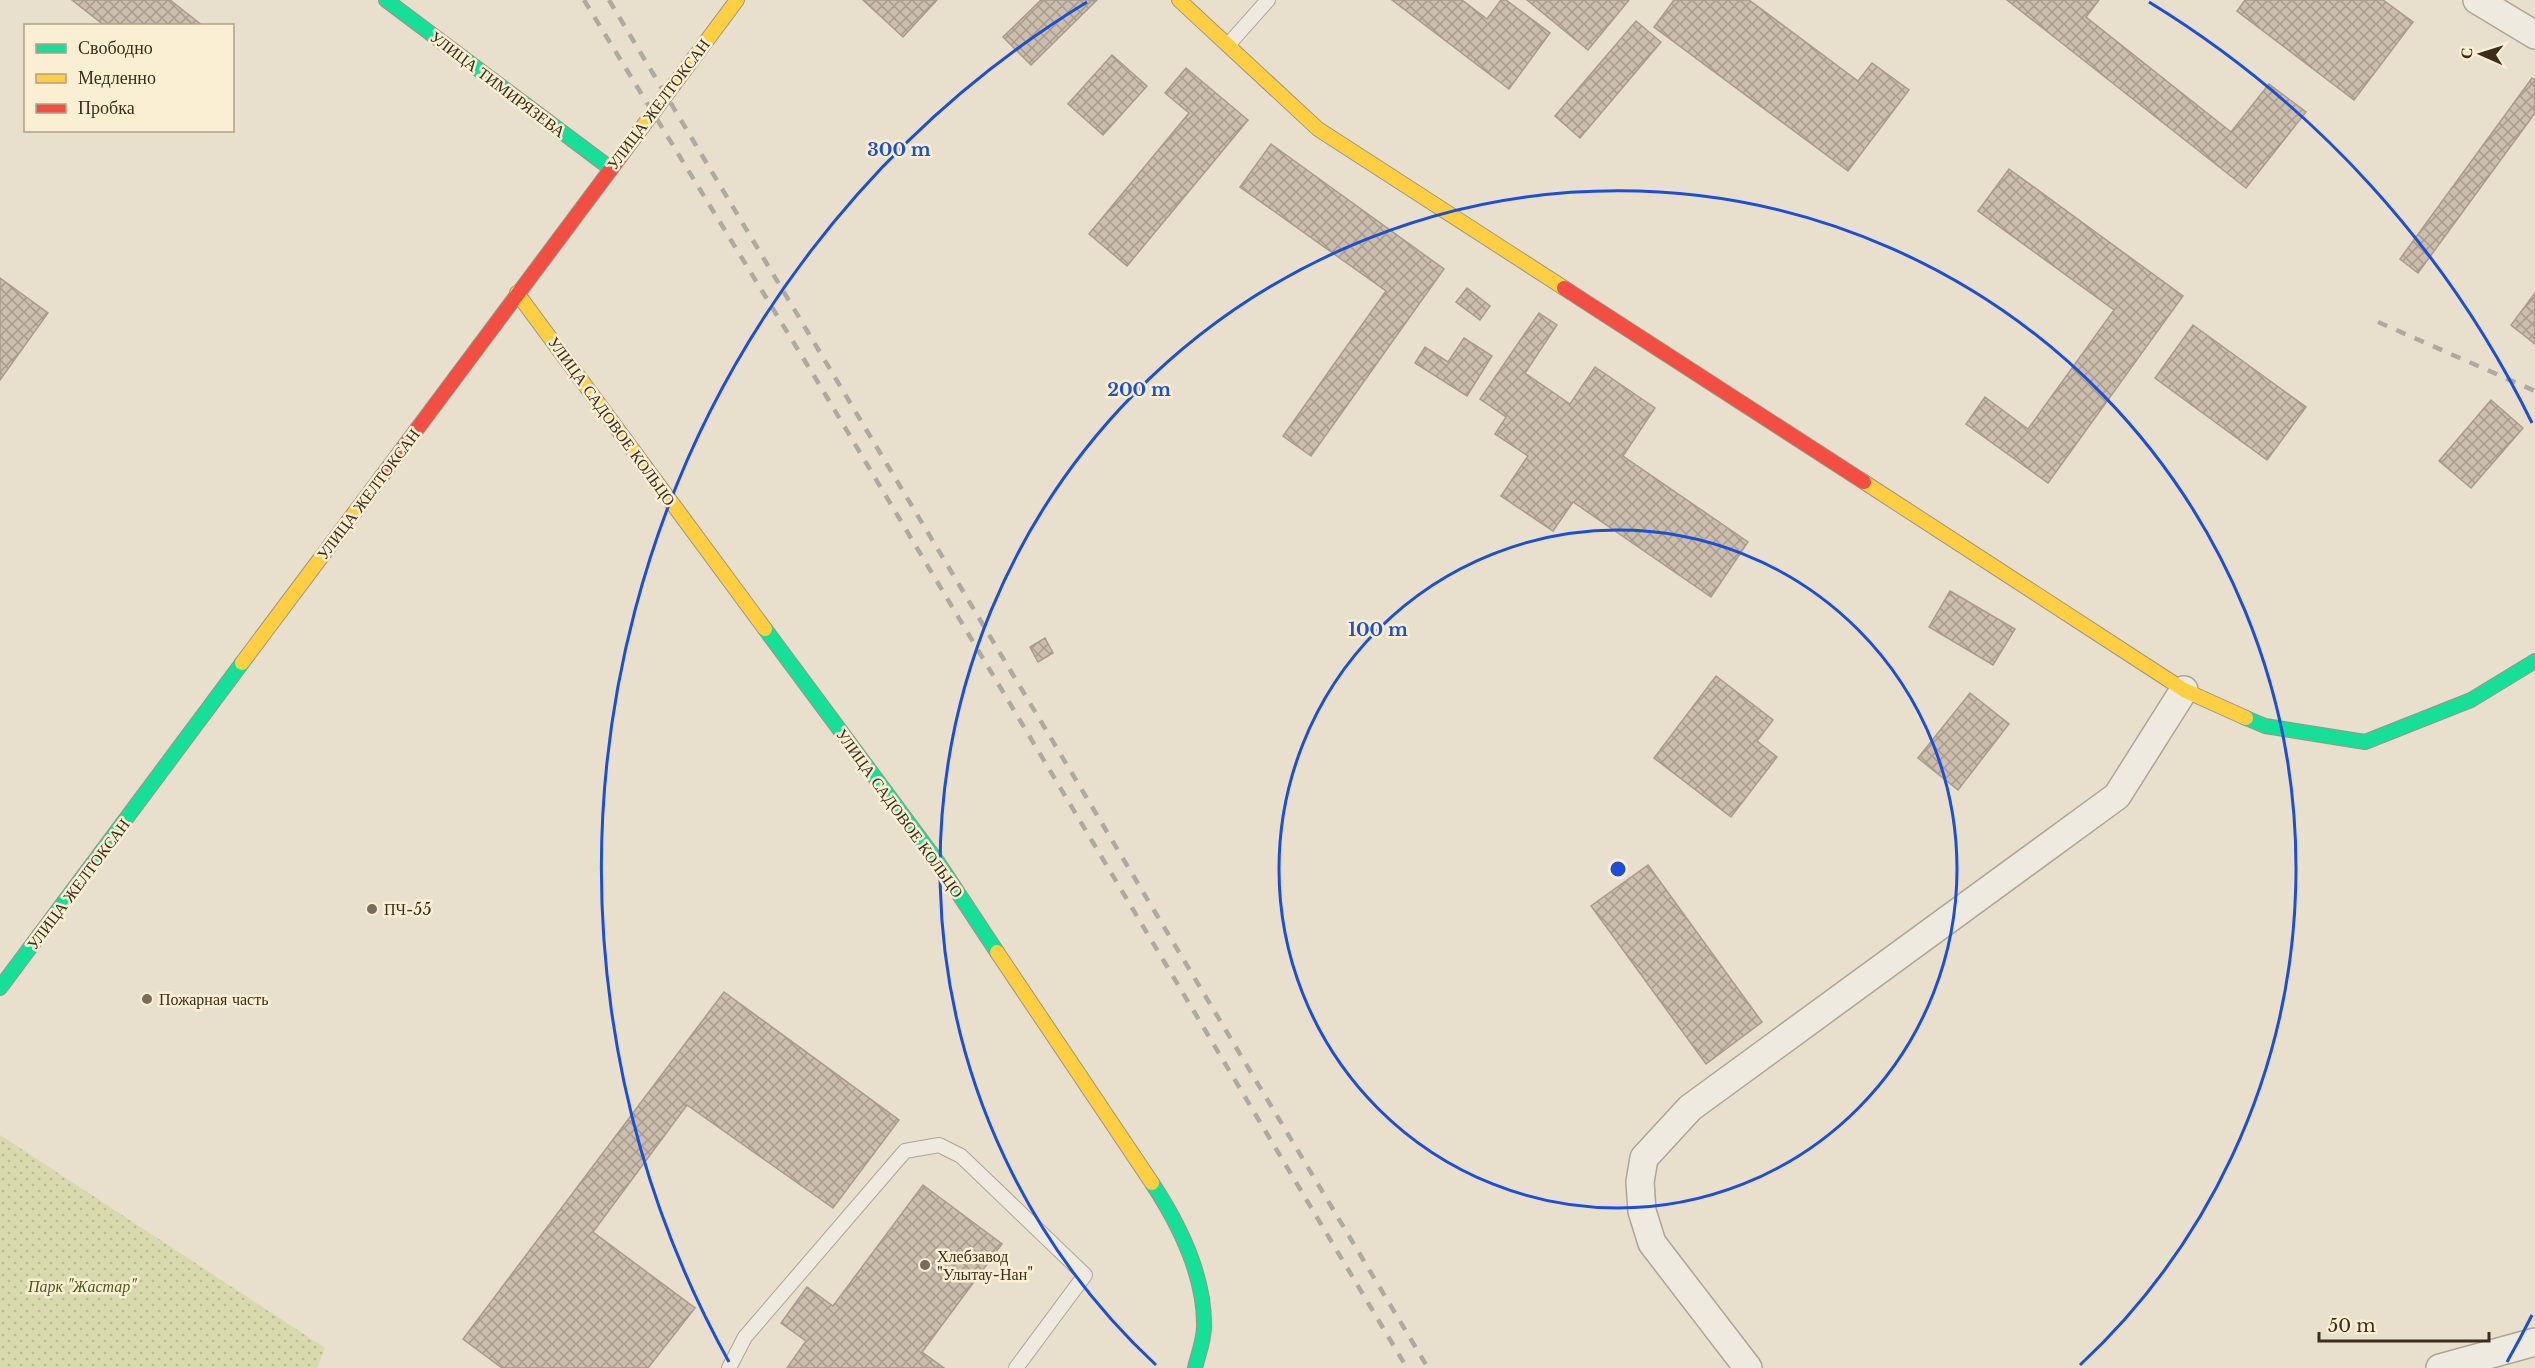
<svg xmlns="http://www.w3.org/2000/svg" width="2535" height="1368" font-family="'Libre Baskerville',serif">
<style>
.park{fill:url(#park-dots)}
.building{fill:url(#building-cross-hatch);stroke:#a89b8b;stroke-width:1.5}
.lines{fill:none;stroke-linecap:round;stroke-linejoin:round}
.lane-casing{stroke:#ada596;stroke-width:16}
.street-casing{stroke:#ada596;stroke-width:30}
.fast-casing{stroke:#9d9485;stroke-width:16}
.slow-casing{stroke:#9d9485;stroke-width:16}
.jam-casing{stroke:#9d9485;stroke-width:16}
.lane{stroke:#efeae0;stroke-width:14}
.street{stroke:#efeae0;stroke-width:27}
.fast{stroke:#16e098;stroke-width:14}
.slow{stroke:#ffcf43;stroke-width:14}
.jam{stroke:#f24e42;stroke-width:14}
.rail{stroke:#aeaaa0;stroke-width:4.5;stroke-dasharray:10 10;stroke-linecap:butt}
.ring{fill:none;stroke:#1d4ed8;stroke-width:3}
.poi-dot{fill:#796c5a;stroke:#faefd2;stroke-width:2}
.labels{text-anchor:middle;stroke-width:5;stroke-linejoin:round;paint-order:stroke}
.street-label{font-size:16px;fill:#3d2d1c;stroke:#faefd2}
.poi-label{font-size:16px;fill:#3d2d1c;stroke:#faefd2;text-anchor:start}
.park-label{font-size:16px;font-style:italic;fill:#4b5c20;stroke:#faefd2}
.centre{fill:#1d4ed8;stroke:#faefd2;stroke-width:3}
.ring-label{font-size:18px;text-anchor:middle;font-weight:bold;fill:#1d4ed8;stroke:#faefd2;stroke-width:5;stroke-linejoin:round;paint-order:stroke}
</style>
<defs>
<pattern id="park-dots" width="8" height="8" patternUnits="userSpaceOnUse" patternTransform="scale(1.5)"><rect width="8" height="8" fill="#d8d9ad"/><path d="M2 2h.1M6 6h.1" fill="none" stroke="#babb94" stroke-width="1.8" stroke-linecap="round"/></pattern>
<pattern id="building-cross-hatch" width="8" height="8" patternUnits="userSpaceOnUse" patternTransform="scale(1.5)"><rect width="8" height="8" fill="#ccbead"/><path d="M0 0l8 8M0 8l8-8" fill="none" stroke="#a79b8c"/></pattern>
</defs>
<rect width="100%" height="100%" fill="#e8e0cc"/>
<path class="park" d="M0,1135L325,1348L317,1368H0Z"/>
<path class="building" d="M72,0H170L203,26H105Z
M863,0H937L903,37Z
M1041,0H1097L1031,65L1003,37Z
M1392,0H1462L1487,19L1501,0H1506L1550,33L1509,89Z
M1527,0H1629L1588,50Z
M1674,0H1749L1858,81L1872,63L1909,90L1848,171L1654,27Z
M2007,0H2099L2086,17L2231,132L2269,84L2306,112L2246,188Z
M2245,0H2383L2413,22L2354,100L2237,11Z
M1636,21L1661,42L1580,138L1555,116Z
M1112,55L1147,86L1103,135L1068,104Z
M1186,68L1248,120L1127,266L1089,234L1189,113L1165,93Z
M2532,78L2535,80V113L2418,273L2400,259Z
M1271,144L1444,269L1311,456L1283,436L1386,291L1240,187Z
M2009,169L2183,296L2048,483L1966,424L1985,397L2028,429L2114,310L1978,211Z
M0,278L48,313L0,380Z
M1467,288L1490,306L1480,320L1456,302Z
M2535,293V344L2511,325Z
M1539,313L1557,325L1525,373L1570,404L1595,367L1655,408L1623,456L1748,542L1711,597L1573,502L1553,531L1501,496L1528,456L1495,434L1506,417L1480,399Z
M2193,325L2306,407L2267,460L2155,378Z
M1464,338L1492,356L1467,396L1415,363L1425,347L1448,362Z
M2491,400L2523,428L2471,488L2439,461Z
M1950,591L2015,629L1993,665L1929,627Z
M1045,638L1053,653L1038,662L1030,647Z
M1716,676L1773,720L1757,741L1777,757L1731,817L1654,758Z
M1970,693L2009,724L1958,790L1918,758Z
M1648,865L1762,1022L1706,1064L1591,906Z
M724,992L899,1120L833,1208L687,1105L593,1232L695,1308L648,1368H502L463,1339Z
M923,1185L1002,1244L922,1352L944,1368H787L806,1341L781,1323L807,1287L833,1306Z"/>
<g class="lines">
<g class="lane-casing">
<path id="lane" d="M1228,45L1268,0
M729,1368L745,1337L905,1151L939,1145L961,1156L1085,1275L1016,1368"/>
</g>
<g class="street-casing">
<path id="street" d="M2477,0L2535,35
M1748,1368L1652,1243L1642,1211L1640,1182L1644,1158L1690,1108L2117,796L2184,690
M2440,1368L2535,1342"/>
</g>
<g class="fast-casing">
<path id="fast" d="M386,0L610,168
M765,629L937,861L997,952
M2246,718L2265,726L2365,742L2471,700L2535,661
M0,988L242,663
M1152,1183C1179,1224 1205,1276 1204,1327C1204,1340 1198,1355 1195,1368"/>
</g>
<g class="slow-casing">
<path id="slow" d="M1179,0L1318,129L1564,288
M623,153L737,0
M517,293L765,629
M1864,482L2184,690L2246,718
M242,663L382,476
M997,952L1152,1183"/>
</g>
<g class="jam-casing">
<path id="jam" d="M1564,288L1864,482
M382,476L623,153"/>
</g>
<use href="#lane" class="lane"/>
<use href="#street" class="street"/>
<use href="#fast" class="fast"/>
<use href="#slow" class="slow"/>
<use href="#jam" class="jam"/>
<path class="rail" d="M584,0L819,384L1407,1368
M609,0L1428,1368
M2378,322L2535,391"/>
</g>
<g class="ring">
<circle cx="1618" cy="869" r="339"/>
<path d="M1156 1365A678 678 0 1 1 2080 1365"/>
<path d="M2532 1315A1017 1017 0 0 1 2507 1362M729 1362A1017 1017 0 0 1 1087 2M2149 2A1017 1017 0 0 1 2532 423"/>
</g>
<g class="poi-dot">
<circle cx="372" cy="909" r="6"/>
<circle cx="147" cy="999" r="6"/>
<circle cx="925" cy="1265" r="6"/>
</g>
<g class="labels">
<g class="street-label">
<text transform="translate(498 84) rotate(37)" y="6">УЛИЦА ТИМИРЯЗЕВА</text>
<text transform="translate(658 104) rotate(-53)" y="6">УЛИЦА ЖЕЛТОКСАН</text>
<text transform="translate(612 421) rotate(54)" y="6">УЛИЦА САДОВОЕ КОЛЬЦО</text>
<text transform="translate(368 494) rotate(-53)" y="6">УЛИЦА ЖЕЛТОКСАН</text>
<text transform="translate(900 813) rotate(54)" y="6">УЛИЦА САДОВОЕ КОЛЬЦО</text>
<text transform="translate(78 884) rotate(-53)" y="6">УЛИЦА ЖЕЛТОКСАН</text>
</g>
<g class="poi-label">
<text x="384" y="915">ПЧ-55</text>
<text x="159" y="1005">Пожарная часть</text>
<text x="937" y="1262">Хлебзавод<tspan x="937" dy="18">"Улытау-Нан"</tspan></text>
</g>
<g class="park-label">
<text x="82" y="1292">Парк "Жастар"</text>
</g>
</g>
<circle cx="1618" cy="869" r="9" class="centre"/>
<g class="ring-label">
<text x="899" y="156">300 m</text>
<text x="1139" y="396">200 m</text>
<text x="1378" y="636">100 m</text>
</g>
<rect x="24" y="24" width="210" height="108" fill="#faefd2" stroke="#aea189" stroke-width="1.5"/>
<rect x="36" y="44" width="30" height="9" fill="#16e098" stroke="#aea189" stroke-width="1.5"/>
<text x="78" y="54" font-size="18" fill="#3d2d1c">Свободно</text>
<rect x="36" y="74" width="30" height="9" fill="#ffcf43" stroke="#aea189" stroke-width="1.5"/>
<text x="78" y="84" font-size="18" fill="#3d2d1c">Медленно</text>
<rect x="36" y="104" width="30" height="9" fill="#f24e42" stroke="#aea189" stroke-width="1.5"/>
<text x="78" y="114" font-size="18" fill="#3d2d1c">Пробка</text>
<g transform="translate(2481 54) rotate(273)" stroke="#faefd2" stroke-width="4.5" paint-order="stroke">
<path d="M0-4.5L10 22L0 15L-10 22Z" fill="#3d2d1c"/>
<text y="-9" font-size="16" font-weight="bold" text-anchor="middle" fill="#3d2d1c">С</text>
</g>
<path d="M2319 1332v9h170v-9" fill="none" stroke="#3d2d1c" stroke-width="3"/>
<text x="2328" y="1332" font-size="18" fill="#3d2d1c" stroke="#faefd2" stroke-width="4.5" paint-order="stroke">50 m</text>
</svg>
